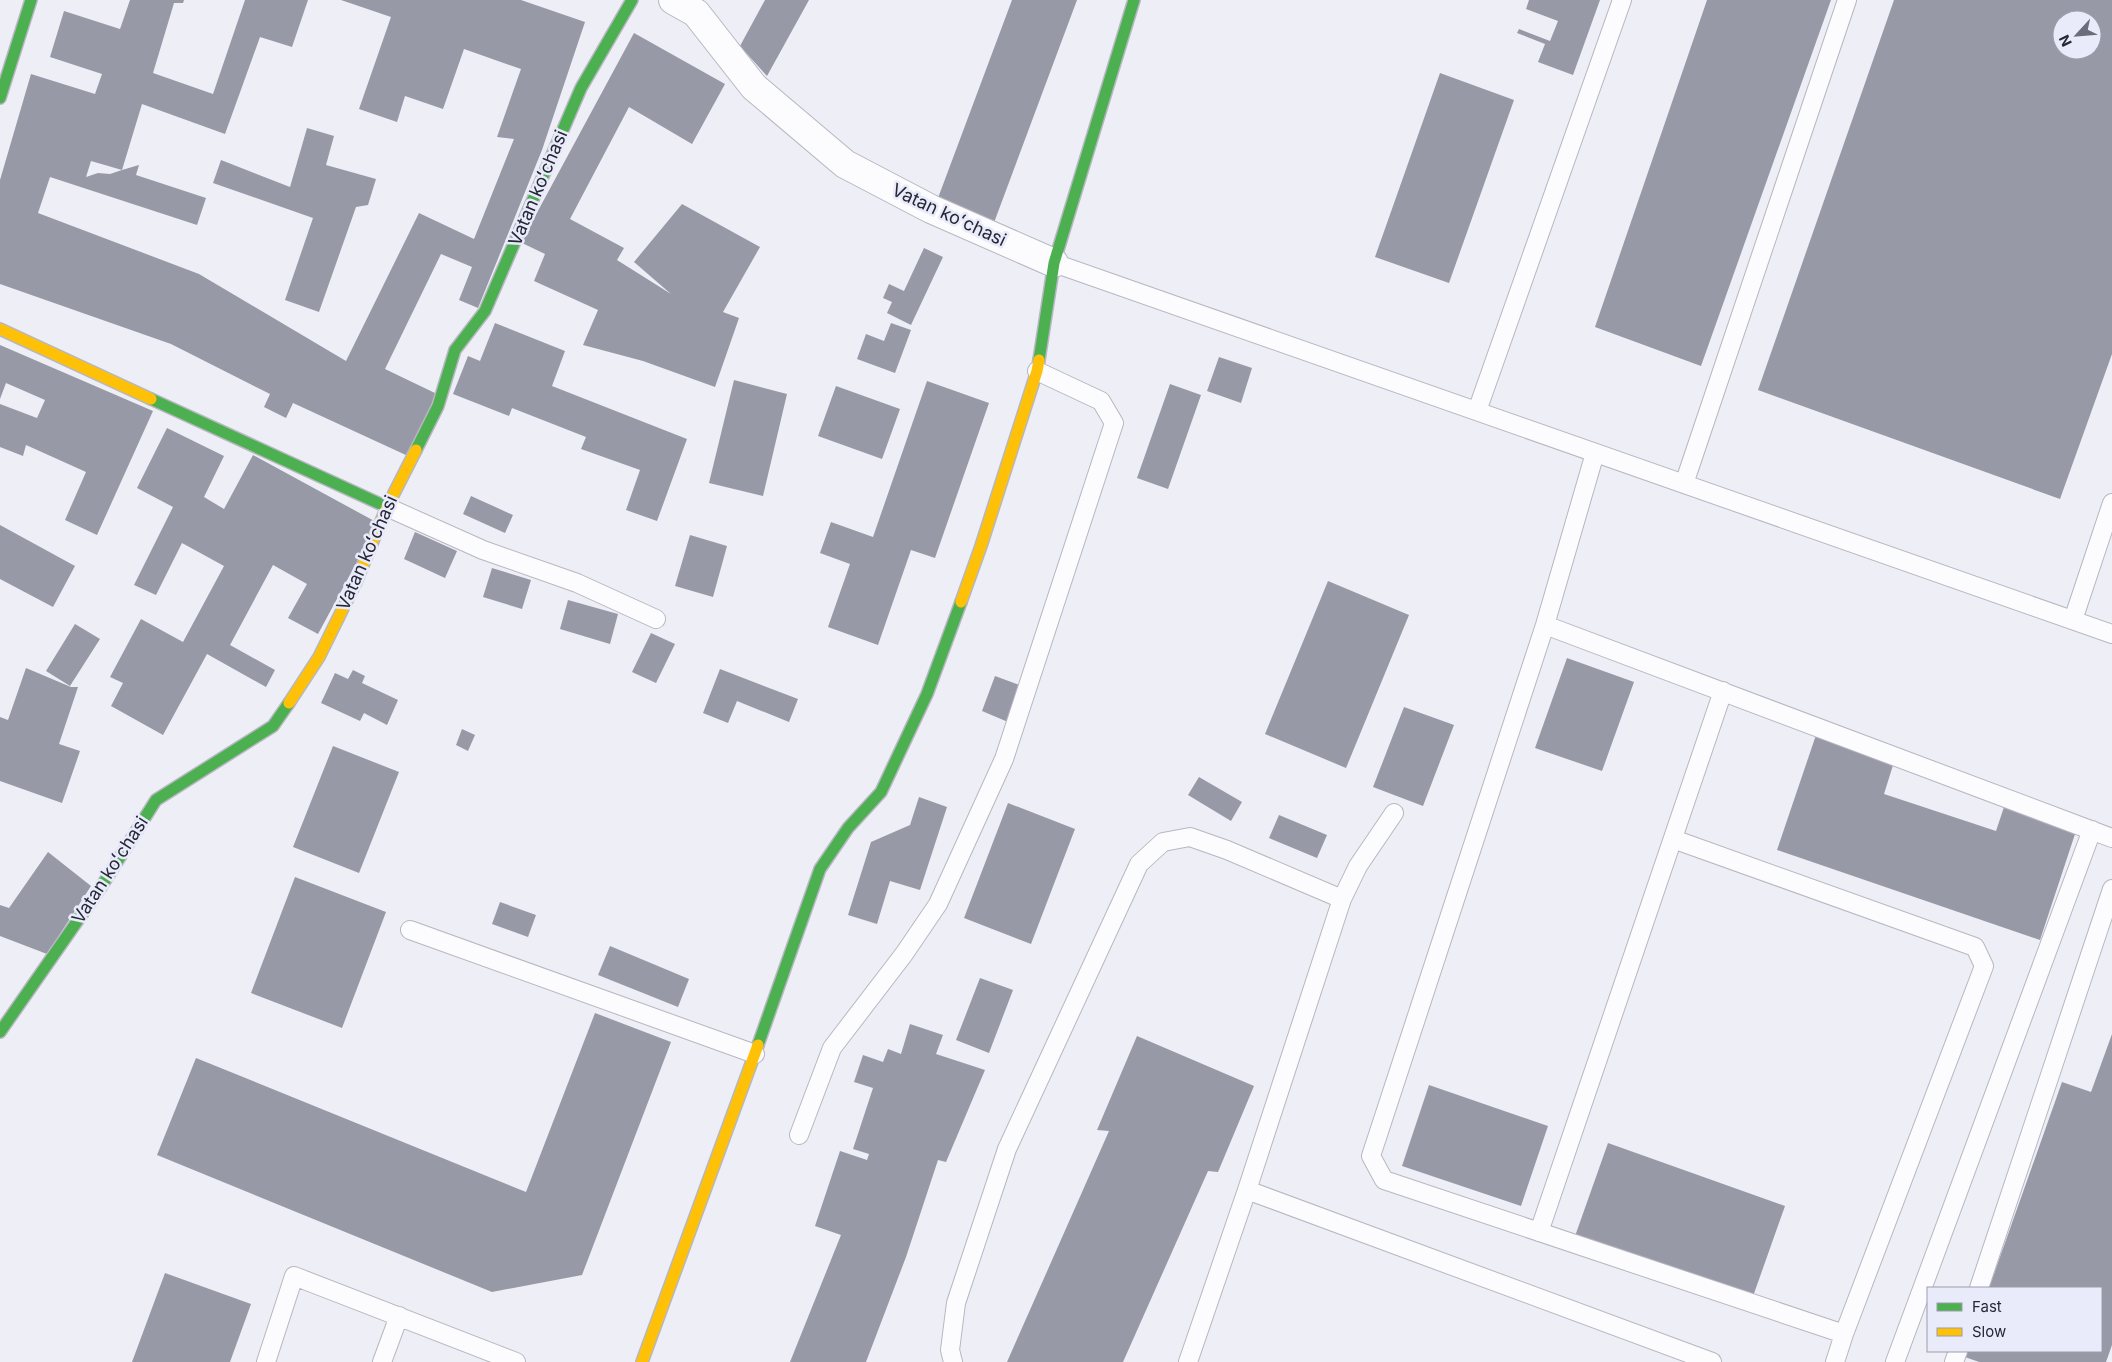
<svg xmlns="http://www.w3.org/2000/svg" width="2112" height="1362" font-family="Inter,sans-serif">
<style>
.building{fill:#9899a6;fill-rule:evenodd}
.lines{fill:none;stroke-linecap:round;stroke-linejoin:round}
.lane-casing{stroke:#b6b7c1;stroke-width:20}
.street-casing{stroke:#b6b7c1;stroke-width:30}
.fast-casing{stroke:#b6b7c1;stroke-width:14}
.slow-casing{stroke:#b6b7c1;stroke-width:14}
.lane{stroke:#fcfcfe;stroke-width:18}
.street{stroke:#fcfcfe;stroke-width:28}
.fast{stroke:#4caf50;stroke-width:11}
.slow{stroke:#ffc107;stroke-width:11}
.labels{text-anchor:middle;stroke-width:5;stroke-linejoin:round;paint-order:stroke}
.street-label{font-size:18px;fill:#252735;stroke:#e9ebfa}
</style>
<rect width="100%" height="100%" fill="#edeef6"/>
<path class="building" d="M130,0H184L183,3H174L153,73L213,94L245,0H308L292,47L260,37L225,134L142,104L122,170L139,165L136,175L206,198L197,225L50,177L38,213L199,274L346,361L419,213L474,239L514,139L497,137L521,69L464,49L443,109L405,96L397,122L359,109L391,17L341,0H521L585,22L542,150L478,308L459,300L472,267L441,254L385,369L437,394L408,456L293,403L286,418L264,407L270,394L171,344L0,284V180L31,74L95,94L102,74L50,57L64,11L120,29ZM91,161L122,170L110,174L98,173L86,177Z
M765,0H809L767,76L740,46Z
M1012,0H1077L992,228L935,206Z
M1529,0H1600L1573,75L1538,62L1545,44L1517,33L1519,29L1550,41L1558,21L1526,9Z
M1707,0H1831L1701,366L1595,327Z
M1894,0H2112V354L2060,499L1758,390ZM2062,20H2092V50H2062Z
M634,33L725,84L692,144L629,107L570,219L624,248L617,260L671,294L634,262L682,204L760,247L723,312L739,318L715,387L643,361L583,345L598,310L534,281L545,254L522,243L533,220Z
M1440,73L1514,100L1449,283L1375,257Z
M307,128L334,136L326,165L376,179L368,205L356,207L319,312L285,300L313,218L213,183L221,160L290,187Z
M924,248L943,257L911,325L887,313L892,302L883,298L889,284L904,291Z
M495,323L565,351L552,386L687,439L657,521L626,510L640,470L581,449L586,437L512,408L509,416L453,394L468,356L480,361Z
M891,323L911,330L895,373L857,359L866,334L884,341Z
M0,345L153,411L97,535L65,520L86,472L26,445L23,456L0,447V404L37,418L45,400L6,383L0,399Z
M1219,357L1252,368L1241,403L1207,391Z
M734,380L787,394L763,496L709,483Z
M927,381L989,403L935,558L911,550L878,645L828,627L850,564L820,553L831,522L873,537Z
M1170,384L1201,395L1168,489L1137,478Z
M836,386L900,409L882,459L818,436Z
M167,428L224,456L204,497L224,509L253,455L378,523L318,634L288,618L307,584L273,565L230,645L275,670L266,687L207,654L163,735L111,706L123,683L110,677L141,619L183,642L224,566L182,543L156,595L134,585L173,507L137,488Z
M471,496L513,515L505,533L463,514Z
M0,525L75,566L53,607L0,579Z
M415,532L457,551L445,578L404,559Z
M690,535L727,546L713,597L675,586Z
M492,568L531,580L522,609L483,597Z
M1328,581L1409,615L1346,768L1265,734Z
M568,600L618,614L610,644L560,629Z
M75,624L100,639L70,686L46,671Z
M651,633L675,644L656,683L632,672Z
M1567,658L1634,682L1602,771L1535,748Z
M26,668L71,687H78L59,744L80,751L62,803L0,781V717L8,720Z
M720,669L798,699L789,722L737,701L728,723L703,713Z
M353,670L365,676L362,683L398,700L387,725L364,713L360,721L321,703L335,673L348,679Z
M995,676L1022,686L1008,722L982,711Z
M1404,707L1454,725L1423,806L1373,787Z
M462,729L475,735L468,751L456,745Z
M1816,735L1894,762L1884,794L1996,831L2006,801L2078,825L2040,940L1777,850Z
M333,746L399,772L359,873L293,847Z
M1199,777L1242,802L1231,821L1188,795Z
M919,797L947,807L920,890L890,881L877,924L848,915L871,842L910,825Z
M1008,803L1075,829L1031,944L964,918Z
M1279,815L1327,835L1317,858L1269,838Z
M48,852L91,886L47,954L0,936V905L9,908Z
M295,877L386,912L342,1028L251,993Z
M500,902L536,915L528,937L492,924Z
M610,946L689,979L678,1007L598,975Z
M980,978L1013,990L989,1053L956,1040Z
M595,1013L671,1042L582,1275L492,1292L157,1155L196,1058L526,1192Z
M910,1024L943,1035L936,1054L985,1070L946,1162L938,1160L906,1257L866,1362H790L841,1235L815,1226L840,1151L867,1160L869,1154L853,1149L873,1088L854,1082L863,1055L883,1062L888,1049L901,1054Z
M2112,1034V1345L2106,1362H1979L1965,1357L1967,1351H2101V1288H1989L2062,1082L2091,1092Z
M1137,1036L1254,1086L1218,1172L1208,1171L1123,1362H1007L1109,1131L1097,1130Z
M1429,1085L1548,1126L1521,1206L1402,1166Z
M1608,1143L1785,1206L1751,1302L1574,1239Z
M165,1273L251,1304L230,1362H132Z"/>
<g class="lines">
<g class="lane-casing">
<path id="lane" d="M1054,263L2112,634
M1477,411L1622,0
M1595,453L1545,625L1371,1156L1384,1180L1844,1334
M1684,484L1847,0
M387,507L483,550L577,583L656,619
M2073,620L2112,503
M1545,625L2112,838
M1673,839L1975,947L1984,966L1844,1334L1835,1362
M410,930L755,1054
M799,1135L832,1048L904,954L938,904L1004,759L1114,423L1101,401L1037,371
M1247,1190L1712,1362
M1539,1232L1723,691
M1979,1288L2112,889
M266,1362L294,1276L516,1362
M382,1362L399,1316
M953,1362L950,1350L956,1303L1007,1149L1139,864L1163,842L1190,837L1227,850L1342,899
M1188,1362L1247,1190L1342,899L1358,866L1394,813
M1895,1362L2092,830
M1954,1362L1958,1351"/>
</g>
<g class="street-casing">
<path id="street" d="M673,0L696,13L754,87L845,164L931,209L1054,263"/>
</g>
<g class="fast-casing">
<path id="fast" d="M0,98L31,0
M1039,360L1054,263L1134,0
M151,399L387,507
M416,450L438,406L455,350L485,311L581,88L632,0
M0,1032L101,887L156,800L273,726L289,703
M758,1045L820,869L848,828L881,792L927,694L961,602"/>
</g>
<g class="slow-casing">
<path id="slow" d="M0,329L151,399
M961,602L981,546L1037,371L1039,360
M289,703L319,657L356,582L387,507L416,450
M642,1362L758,1045"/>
</g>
<use href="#lane" class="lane"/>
<use href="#street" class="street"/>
<use href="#fast" class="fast"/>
<use href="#slow" class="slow"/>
</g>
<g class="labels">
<g class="street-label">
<text transform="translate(538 188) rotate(-67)" y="6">Vatan koʻchasi</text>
<text transform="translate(949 215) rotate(25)" y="6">Vatan koʻchasi</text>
<text transform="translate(367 553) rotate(-66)" y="6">Vatan koʻchasi</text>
<text transform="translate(110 870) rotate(-57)" y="6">Vatan koʻchasi</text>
</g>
</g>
<rect x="1927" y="1287" width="175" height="65" fill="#e9ebfa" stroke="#9b9dab"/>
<rect x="1937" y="1303" width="25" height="8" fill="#4caf50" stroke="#9b9dab"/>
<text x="1972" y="1312" font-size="15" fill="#252735">Fast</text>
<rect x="1937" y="1328" width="25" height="8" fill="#ffc107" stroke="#9b9dab"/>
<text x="1972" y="1337" font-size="15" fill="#252735">Slow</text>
<g transform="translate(2077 35) rotate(244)"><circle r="24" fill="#e9ebfa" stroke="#9b9dab"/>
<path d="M0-4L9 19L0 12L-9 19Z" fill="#6b6d79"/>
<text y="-8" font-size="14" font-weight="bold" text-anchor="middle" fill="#252735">N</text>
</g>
</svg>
